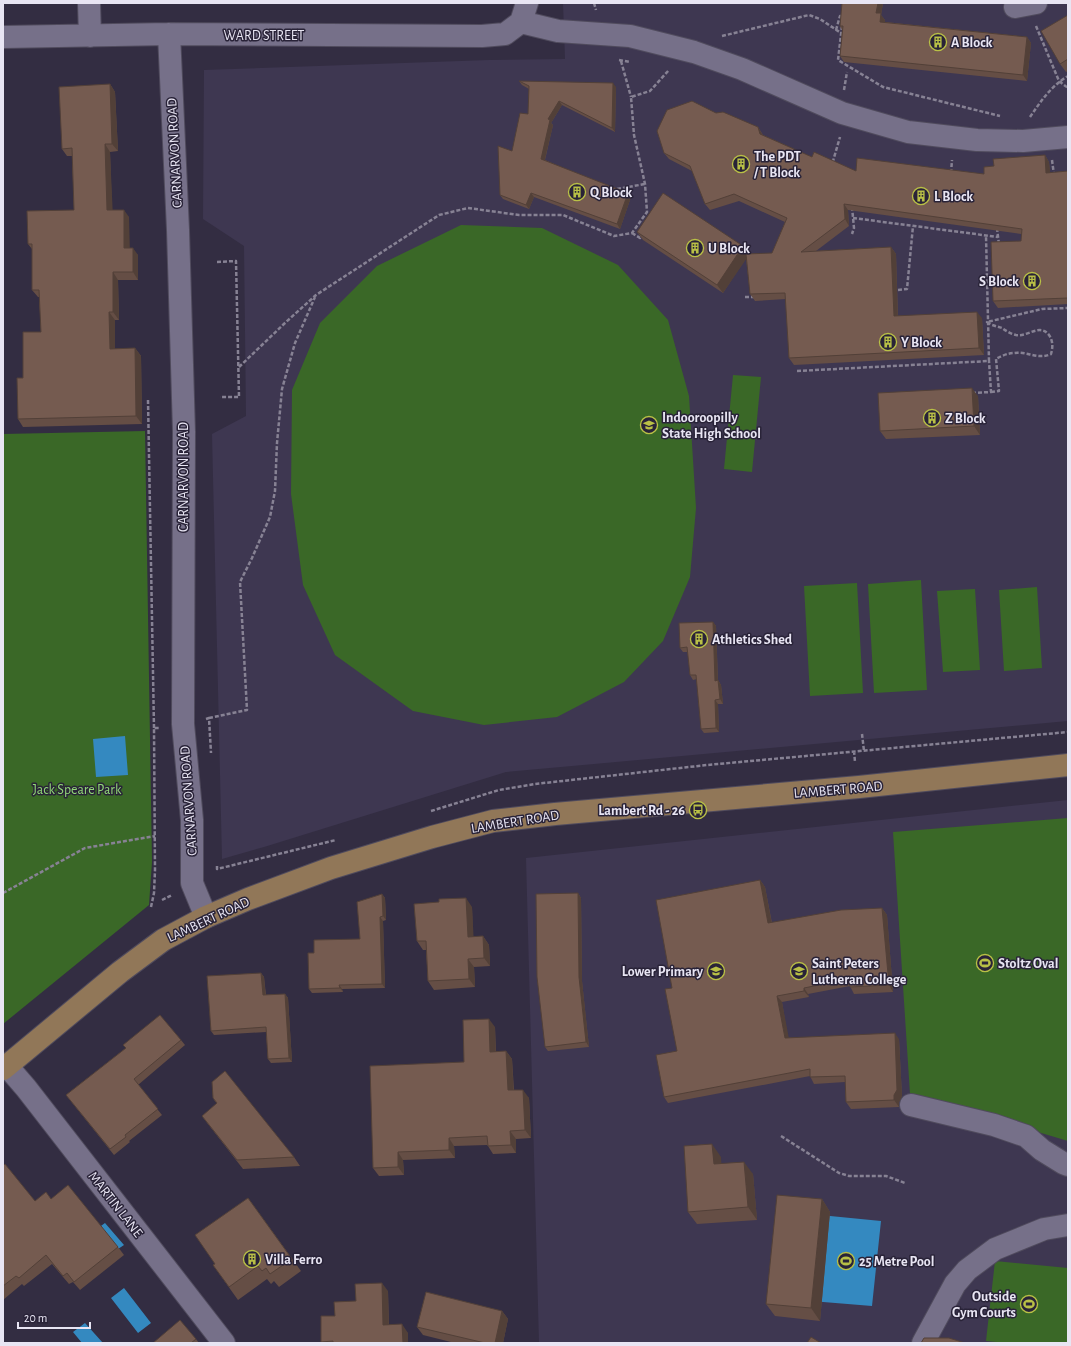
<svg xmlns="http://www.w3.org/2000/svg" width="1071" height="1346" font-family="'Alegreya Sans',sans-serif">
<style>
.built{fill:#3e3751}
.green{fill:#3a6827}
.water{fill:#3489c0}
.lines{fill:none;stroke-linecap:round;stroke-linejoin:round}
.minor-casing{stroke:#504b5d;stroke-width:24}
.major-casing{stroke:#504b5d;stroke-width:24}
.path{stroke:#878294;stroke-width:2.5;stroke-dasharray:4 2;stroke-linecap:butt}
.minor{stroke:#767089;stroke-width:22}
.major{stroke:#917758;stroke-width:22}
.wall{fill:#654e45}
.shaded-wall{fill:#524038}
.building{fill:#755b50;stroke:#524038}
.labels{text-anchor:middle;stroke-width:3;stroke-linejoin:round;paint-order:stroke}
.street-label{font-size:14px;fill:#e8e5f3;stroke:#292338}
.poi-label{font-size:14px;font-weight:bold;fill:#e8e5f3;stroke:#292338;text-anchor:start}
.park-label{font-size:14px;fill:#92d878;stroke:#292338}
</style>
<rect width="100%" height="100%" fill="#332d42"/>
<path class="built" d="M563,3H1068V721L506,772L264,847L222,859L212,434L246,416L244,246L203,219L204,70L489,60L565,59Z
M1068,800V1343H539L526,858Z"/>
<path class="green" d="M461,225L542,228L618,265L668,320L689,396L696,508L690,577L663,641L624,682L557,717L484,725L413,711L335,655L303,585L291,494L292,390L320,323L377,266Z
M733,375L761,377L752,472L724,469Z
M145,431L152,862L149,905L3,1024V434Z
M921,580L927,690L874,693L868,584Z
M857,583L863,693L810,696L804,586Z
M1037,587L1042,668L1004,671L999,590Z
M975,589L980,670L943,672L937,591Z
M1068,818V1141L910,1094L893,832Z
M995,1261L1068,1268V1343H1007L986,1341Z"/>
<path class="water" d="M125,736L128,775L96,777L93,739Z
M820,1215L881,1221L872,1306L811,1301Z
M105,1223L124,1245L115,1251L98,1228Z
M124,1288L151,1323L138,1333L111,1298Z
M85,1323L103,1343H82L73,1332Z"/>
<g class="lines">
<g class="minor-casing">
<path id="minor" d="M89,3L90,36
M1015,7L1036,3
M521,22L558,31L630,36L694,52L742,69L842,113L908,132L977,140L1023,141L1068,137
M521,22L527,3
M169,34L178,230L184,432L183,724L192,820V883L206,917
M3,37L169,34L482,36L505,34L521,22
M7,1066L26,1088L224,1343
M911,1105L994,1125L1026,1136L1042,1150L1063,1163L1068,1165
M923,1343L955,1284L967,1270L995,1249L1044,1229L1068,1225"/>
</g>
<g class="major-casing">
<path id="major" d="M3,1069L120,972L163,940L206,917L248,899L331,868L432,837L493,821L555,814L859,787L1068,765"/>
</g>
<path class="path" d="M594,3L596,10
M842,26L838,60L883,87L1000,116
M1036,26L1059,81L1068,88
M836,30L840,16H843
M722,36L809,15L820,19L841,33
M619,60L630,62
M621,61L631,97
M844,90L847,72
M1030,117C1041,101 1051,86 1068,76
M1052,160L1054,175
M834,162L833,161L840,137
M951,173L952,160
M617,189L645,184
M852,207L854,228L852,234
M853,218L998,237
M997,228L999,245
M632,233L640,238L642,235
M217,262L236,261L239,397H220
M898,290L907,289L913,226
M745,297H754
M239,367L286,322L316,295L439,215L468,208L519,215H563L614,236L632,233L647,212L645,184L634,135L631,97L650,91L669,70
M797,371L989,361L986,236
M991,392L999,391L996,359C1001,356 1008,353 1014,353C1027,351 1038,360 1051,354C1053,347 1053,341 1049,335C1040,323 1028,337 1016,335C1011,334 1006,331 1002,328C997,326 992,326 987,322L1042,309L1068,308
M972,393L991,392L989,361
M148,400L154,728
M209,718L247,710L240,582L252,558L270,517L275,491L277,443L282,389L295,343L315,297
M206,719L209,718L211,753
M862,734L864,751
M854,751L855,762
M431,811L499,790L535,784L707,765L1068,732
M217,866V869L336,840
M3,893L85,848L155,836
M162,900L172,895
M151,907L154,893L155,870L154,728H160
M781,1136L839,1173L849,1176H886L905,1183"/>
<use href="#minor" class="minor"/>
<use href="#major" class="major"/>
</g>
<path class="wall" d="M842,3H883L881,15L885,20V22L1027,37L1031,43L1027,81L844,62L840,56L842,30L840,26Z
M1068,15V71L1066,72L1060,64Z
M519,81L616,87L615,132L562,105L551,123L553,125L545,160L631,197L620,229L534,197L529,209L503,199L500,195L512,151L528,114L529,89L522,85Z
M110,84L115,92L118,151L110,152L112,210L129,217V248L138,255V280H118L119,320H115V349L135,348L141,356L142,424L23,427L18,419L23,378L41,332L39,297H38L32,290V249L28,244L74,210L72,156H67L62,149Z
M716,113L758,127L763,135L812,157L856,171L984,174L994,166L1045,155L1049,162L1050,173L1068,171V304L998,308L993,301L1021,241V234L848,210L849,226L816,251L891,247L896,254L898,316L982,318L984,355L794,365L789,358L786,299L755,301L750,294L746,258L723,293L643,240L637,232L743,246L749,254L772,253L785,222L739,201L710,210L705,204L692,171L669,159L664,153Z
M978,396L980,435L886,439L880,431Z
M713,622L716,626L718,680L721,685L723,704H718L719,732L704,733L701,729L697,679L693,680L690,675L688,652H683L680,648Z
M760,880L765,887L772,923L882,908L887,915L893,992L854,994L850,986L808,994L809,997L782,1002L788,1038L899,1039L902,1096L899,1102V1107L851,1109L846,1102L845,1082L814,1084L810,1076L668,1103L664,1097L677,1051L672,988Z
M578,893L581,898L582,981L589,1047L548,1051L545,1047Z
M382,894L385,898L386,920L383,921L385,988L342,989L343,992L312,993L309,989L314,953L360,939Z
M472,907L473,937L483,936L489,945L490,966L474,967L475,987L434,990L428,981L426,950H423L417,941Z
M261,973L264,977L266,995L285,994L288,998L292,1062L271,1063L268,1059L266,1032L214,1035L211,1031Z
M495,1027L496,1052L506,1051L512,1059L514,1090L529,1098L531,1138L516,1139V1153L493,1154L488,1146L487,1145L454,1146L455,1158L403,1160L404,1175L379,1176L373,1168Z
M181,1040L185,1045L138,1085L162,1115L129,1141L130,1142L114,1155L66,1095L126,1048L123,1045Z
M213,1098L294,1157L300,1166L243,1169L208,1124L202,1116L217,1104Z
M721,1157V1163L753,1174L757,1220L697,1224L688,1212Z
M3,1166L35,1201L51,1199L118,1247L124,1255L80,1290L73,1282L69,1284L52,1264L24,1286L22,1284L3,1300Z
M248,1198L301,1271L279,1287L274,1281L271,1284L267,1279L238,1300L213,1265L215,1264Z
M822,1199L830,1212L820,1321L775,1316L766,1304Z
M388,1291L389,1325L408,1333V1343H322L321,1342L356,1301Z
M502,1311L508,1319L503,1343H455L423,1335L417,1327Z
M196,1339L199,1343H153Z"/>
<path class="shaded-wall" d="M878,3H883L881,15L885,20L884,28L880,22L876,13Z
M1027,37L1031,43L1027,81L1023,75Z
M613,83L616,87L615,132L612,128Z
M110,84L115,92L118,151L112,144Z
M559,101L562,105L551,123L553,125L544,163L541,159L548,119Z
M758,127L762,134L764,140L760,134Z
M105,144L110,152L113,218L107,210Z
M1045,155L1049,162L1051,180L1046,173Z
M531,193L534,197L529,209L526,205Z
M628,193L631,197L620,229L617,224Z
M844,204L848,210L849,226L845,219Z
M124,210L129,217L130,255L124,248Z
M743,246L749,255L723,293L717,285Z
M891,247L896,254L898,323L894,316Z
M133,248L138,255V280L133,272Z
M113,272L118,280L119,320L113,312Z
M109,312L115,320V356L110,349Z
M977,312L982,318L984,355L979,348Z
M135,348L141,356L142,424L136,416Z
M972,388L978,396L980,435L974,426Z
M713,622L716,626L718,685L715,681Z
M718,680L721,685L723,704L720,699Z
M715,700L718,704L719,732L716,728Z
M760,880L765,887L773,930L768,923Z
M578,893L581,898L582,981L589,1047L586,1042L579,977Z
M382,894L385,898L386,920L383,916Z
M466,898L472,907L474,945L468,937Z
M882,908L887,915L893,992L889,985Z
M380,917L383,921L385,988L382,984Z
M483,936L489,945L490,966L484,958Z
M468,959L474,967L475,987L469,979Z
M261,973L264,977L266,999L263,995Z
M339,985L342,989L343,992L340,988Z
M804,988L808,994L809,997L804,991Z
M285,994L288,998L292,1062L289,1058Z
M777,996L782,1002L790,1044L785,1038Z
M489,1019L495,1027L496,1060L490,1052Z
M895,1033L899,1039L902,1096L899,1102V1107L894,1100Z
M506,1051L512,1059L514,1099L508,1090Z
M523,1090L529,1098L531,1138L525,1130Z
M510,1131L516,1139V1153L511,1145Z
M449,1138L454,1146L455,1158L449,1150Z
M712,1144L721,1157L722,1176L714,1164Z
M398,1152L403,1160L404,1175L398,1167Z
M744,1162L753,1174L757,1220L748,1207Z
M822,1199L830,1212L820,1321L811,1308Z
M382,1283L388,1291L389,1333L383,1325Z
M502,1311L508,1319L503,1343H495Z
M402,1324L408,1333V1343H403Z"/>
<path class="building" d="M842,3H878L876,13H881L880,22L1027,37L1023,75L840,56L843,26H840Z
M1068,15V59L1060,64L1041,31Z
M519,81L613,83L612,128L559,101L548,119L550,120L541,159L628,193L617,224L531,193L526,205L500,195L498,146L512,151L520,113L528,114L529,86Z
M110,84L112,144H105L107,210H124V248H133V272H113V312H109L110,349L135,348L136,416L18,419L17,378H23V332H41L39,290H32V244H28L27,211L74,210L72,148L62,149L59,87Z
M692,101L716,113L723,112L758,127L760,134L812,157L814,152L856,171L857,158L984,174V167L994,166L993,159L1045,155L1046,173L1068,171V298L993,301L991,242L1021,241L1022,229L844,204L845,219L801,252L891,247L894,316L977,312L979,348L789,358L785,293L750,294L746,254L772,253L787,218L734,194L705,204L690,166L664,153L657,131L667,110Z
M663,193L743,246L717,285L637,232Z
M972,388L974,426L880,431L878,393Z
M713,622L715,681L718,680L720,699L715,700L716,728L701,729L696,675H690L687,647L680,648L679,623Z
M760,880L768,923L841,910L882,908L889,985L850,987L849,979L804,988V991L777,996L785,1038L895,1033L897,1090L894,1095V1100L846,1102L845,1076L810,1077V1069L664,1097L656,1055L677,1051L665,989L672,988L656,900Z
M578,893L579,977L586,1042L545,1047L537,977L536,894Z
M382,894L383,916L380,917L382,984L339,985L340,988L309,989L308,953H314V940L360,939L357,902Z
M466,898L468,937L483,936L484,958L468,959L469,979L428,981L426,941H417L414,904L439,902V899Z
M261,973L263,995L285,994L289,1058L268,1059L266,1027L211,1031L207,976Z
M160,1015L181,1040L134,1079L158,1109L125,1135L126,1137L110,1149L66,1095L126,1048L123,1045Z
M489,1019L490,1052L506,1051L508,1090H523L525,1130L510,1131L511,1145L488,1146L487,1136L449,1138V1150L398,1152V1167L373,1168L370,1066L464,1062L463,1020Z
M225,1071L294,1157L237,1160L202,1116L217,1103L213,1098L212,1082Z
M712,1144L714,1164L744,1162L748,1207L688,1212L684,1146Z
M5,1164L35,1201L46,1192L51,1199L68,1185L118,1247L74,1282L67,1273L63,1276L46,1255L19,1278L16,1276L3,1286V1166Z
M777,1195L822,1199L811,1308L766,1304Z
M248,1198L292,1259L270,1274L266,1268L262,1271L258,1266L229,1287L213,1265L215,1264L195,1235Z
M382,1283L383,1325L402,1324L403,1343H333V1341L321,1342V1316H335L334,1302L356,1301L355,1284Z
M426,1292L502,1311L495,1343H485L417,1327Z
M180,1320L196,1339L191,1343H153Z
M811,1337L821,1343H807Z
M924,1338H949L965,1343H921Z"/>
<defs>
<g id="building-ring" transform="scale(0.9)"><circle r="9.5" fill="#292338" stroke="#b9c046" stroke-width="1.5"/><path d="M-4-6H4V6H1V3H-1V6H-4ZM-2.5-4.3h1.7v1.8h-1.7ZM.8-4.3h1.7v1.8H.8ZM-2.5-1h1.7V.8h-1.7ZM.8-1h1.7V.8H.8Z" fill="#b9c046"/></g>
<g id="school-ring" transform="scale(0.9)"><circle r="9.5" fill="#292338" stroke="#b9c046" stroke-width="1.5"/><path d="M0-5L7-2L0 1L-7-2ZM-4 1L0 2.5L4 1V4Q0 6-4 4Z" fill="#b9c046"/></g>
<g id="bus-ring" transform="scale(0.9)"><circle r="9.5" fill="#292338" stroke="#b9c046" stroke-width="1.5"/><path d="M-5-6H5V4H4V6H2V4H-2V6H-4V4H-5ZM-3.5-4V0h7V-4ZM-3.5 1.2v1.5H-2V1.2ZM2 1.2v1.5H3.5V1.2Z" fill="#b9c046"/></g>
<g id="stadium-ring" transform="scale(0.9)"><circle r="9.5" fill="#292338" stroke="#b9c046" stroke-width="1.5"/><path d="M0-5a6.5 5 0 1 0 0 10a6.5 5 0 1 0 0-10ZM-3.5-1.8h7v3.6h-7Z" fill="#b9c046"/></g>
</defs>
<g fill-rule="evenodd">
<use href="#building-ring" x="938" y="42"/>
<use href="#building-ring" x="741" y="164"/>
<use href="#building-ring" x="577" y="192"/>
<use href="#building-ring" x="921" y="196"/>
<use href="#building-ring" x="695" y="248"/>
<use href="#building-ring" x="1032" y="281"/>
<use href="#building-ring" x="888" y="342"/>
<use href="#building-ring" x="932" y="418"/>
<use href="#school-ring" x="649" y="425"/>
<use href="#building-ring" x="699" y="639"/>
<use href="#bus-ring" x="698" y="810"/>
<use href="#stadium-ring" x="985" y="963"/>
<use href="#school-ring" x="716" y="971"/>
<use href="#school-ring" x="799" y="971"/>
<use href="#building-ring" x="252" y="1259"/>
<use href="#stadium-ring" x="846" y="1261"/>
<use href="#stadium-ring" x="1029" y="1304"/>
</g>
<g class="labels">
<g class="street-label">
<text x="264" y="40">WARD STREET</text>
<text transform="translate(174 153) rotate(-93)" y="5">CARNARVON ROAD</text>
<text transform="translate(183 477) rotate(-90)" y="5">CARNARVON ROAD</text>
<text transform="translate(838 789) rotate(-5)" y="5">LAMBERT ROAD</text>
<text transform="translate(188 801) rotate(-94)" y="5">CARNARVON ROAD</text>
<text transform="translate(515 821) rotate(-9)" y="5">LAMBERT ROAD</text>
<text transform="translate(208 919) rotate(-25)" y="5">LAMBERT ROAD</text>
<text transform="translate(116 1204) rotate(52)" y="5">MARTIN LANE</text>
</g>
<g class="poi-label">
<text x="951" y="47">A Block</text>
<text x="754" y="161">The PDT<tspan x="754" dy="16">/ T Block</tspan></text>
<text x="590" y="197">Q Block</text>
<text x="934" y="201">L Block</text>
<text x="708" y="253">U Block</text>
<text x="1019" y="286" text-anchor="end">S Block</text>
<text x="901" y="347">Y Block</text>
<text x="662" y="422">Indooroopilly<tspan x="662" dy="16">State High School</tspan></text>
<text x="945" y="423">Z Block</text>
<text x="712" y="644">Athletics Shed</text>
<text x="685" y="815" text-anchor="end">Lambert Rd - 26</text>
<text x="812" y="968">Saint Peters<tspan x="812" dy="16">Lutheran College</tspan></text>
<text x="998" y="968">Stoltz Oval</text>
<text x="703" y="976" text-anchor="end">Lower Primary</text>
<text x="265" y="1264">Villa Ferro</text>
<text x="859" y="1266">25 Metre Pool</text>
<text x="1016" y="1301" text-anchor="end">Outside<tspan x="1016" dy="16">Gym Courts</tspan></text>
</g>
<g class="park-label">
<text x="77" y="794">Jack Speare Park</text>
</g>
</g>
<rect width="1071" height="1346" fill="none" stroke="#e8e5f3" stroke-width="8"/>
<path d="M18 1322v6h72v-6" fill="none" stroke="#e8e5f3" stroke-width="2"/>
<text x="24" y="1322" font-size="12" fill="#e8e5f3" stroke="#292338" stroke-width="3" paint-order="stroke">20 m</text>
</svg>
